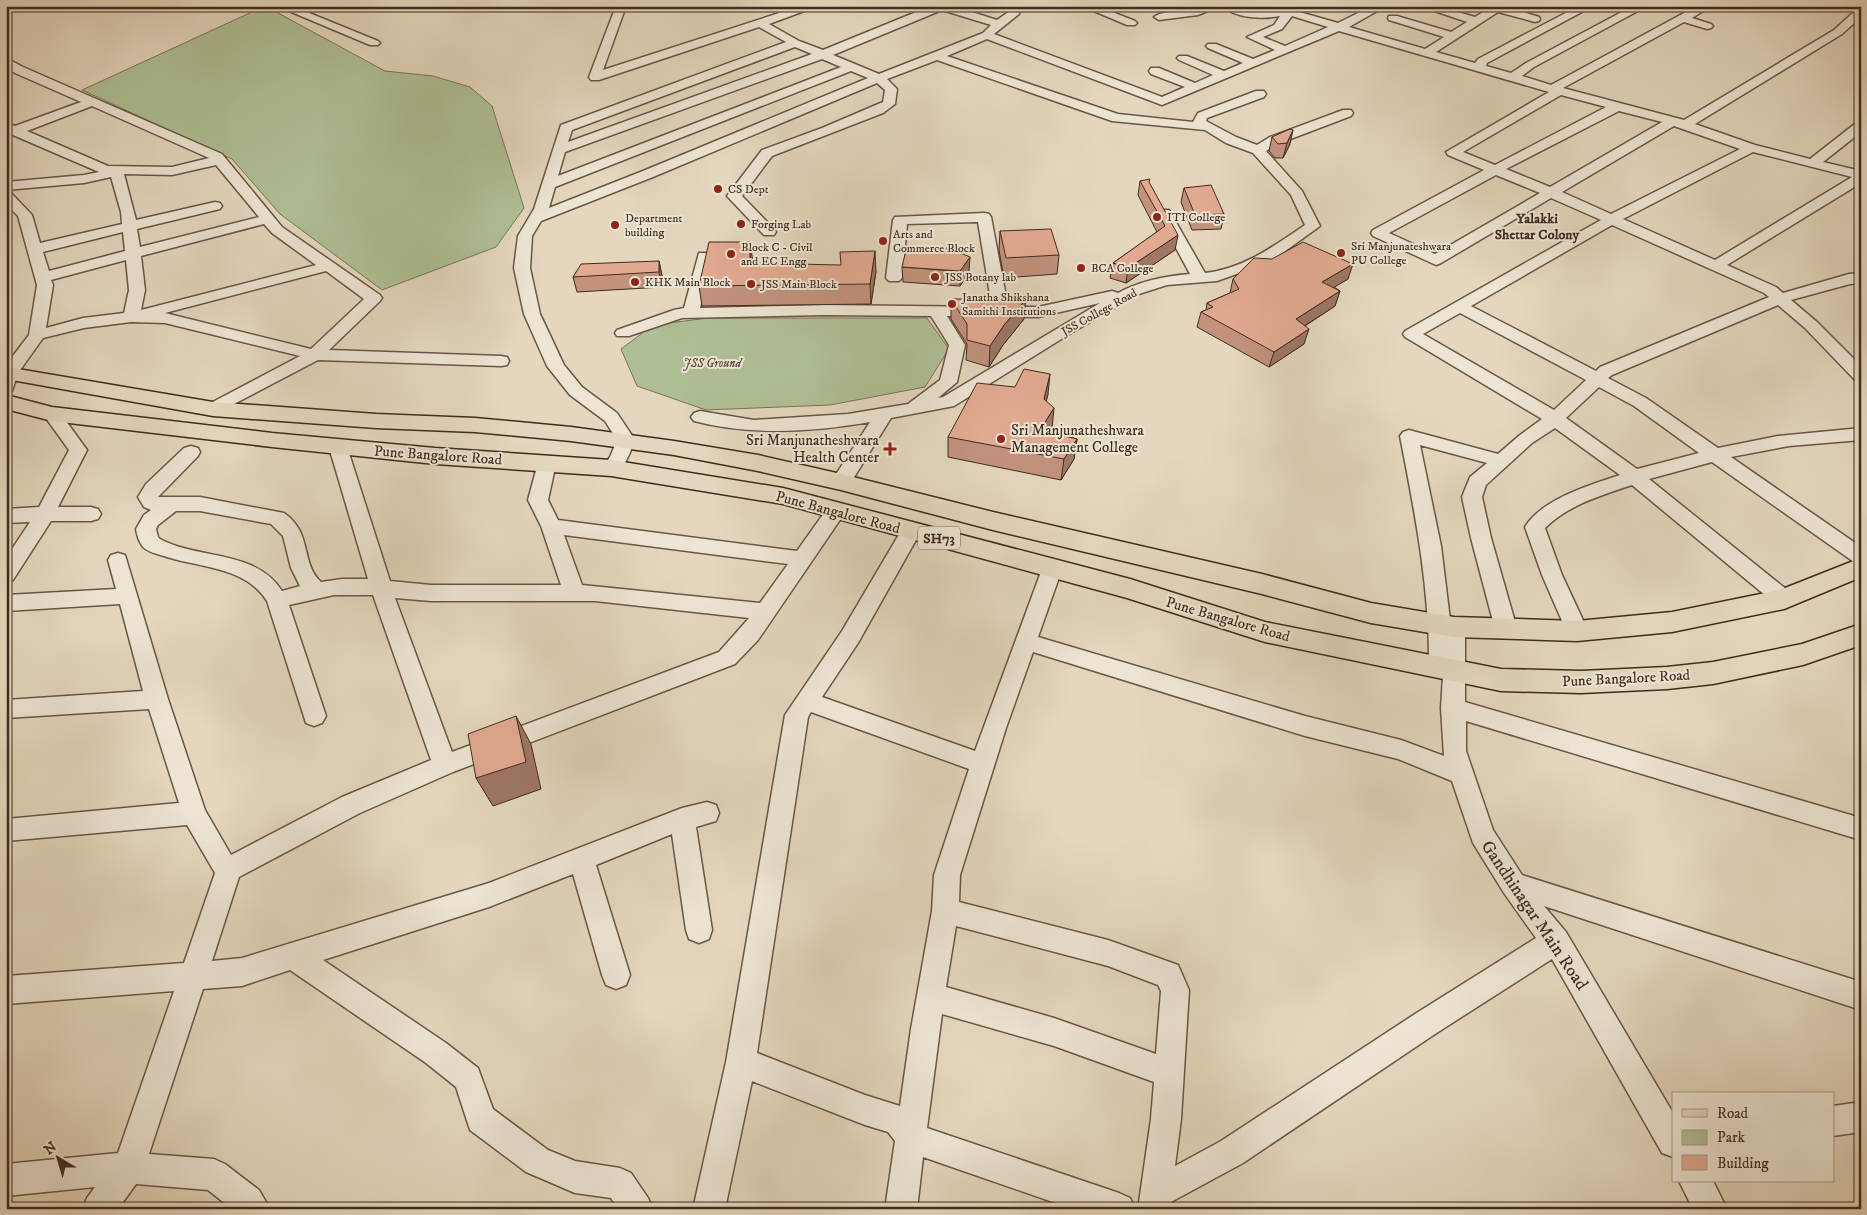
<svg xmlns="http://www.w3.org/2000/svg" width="1867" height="1215" font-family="'IM FELL DW Pica',serif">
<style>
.green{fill:#afbf95;stroke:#78755a}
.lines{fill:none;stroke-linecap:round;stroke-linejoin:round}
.minor-casing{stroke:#695646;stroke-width:3}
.major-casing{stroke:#402b1e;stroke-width:3}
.minor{fill:#ede5d4;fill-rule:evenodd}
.major{fill:#e4d7bd;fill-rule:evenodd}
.wall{fill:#c2927d;stroke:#402b1e}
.shaded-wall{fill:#9e7766;stroke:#402b1e}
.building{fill:#e2aa91;stroke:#402b1e}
.poi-dot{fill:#8f2418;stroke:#ede5d4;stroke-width:2}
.labels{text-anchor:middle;stroke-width:4;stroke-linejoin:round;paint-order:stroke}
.far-poi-label{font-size:12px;fill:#402b1e;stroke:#ede5d4;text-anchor:start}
.far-street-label{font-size:12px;fill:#402b1e;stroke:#ede5d4}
.far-park-label{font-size:12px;font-style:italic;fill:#564936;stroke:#ede5d4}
.far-neighbourhood-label{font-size:14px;font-weight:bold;fill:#402b1e;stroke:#ede5d4}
.shield{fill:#ede5d4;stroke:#746355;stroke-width:1}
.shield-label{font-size:14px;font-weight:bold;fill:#402b1e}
.poi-label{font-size:15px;fill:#402b1e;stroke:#ede5d4;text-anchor:start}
.street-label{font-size:15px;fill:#402b1e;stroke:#ede5d4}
.near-street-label{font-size:18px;fill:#402b1e;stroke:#ede5d4}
</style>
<rect width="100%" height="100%" fill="#e4d7bd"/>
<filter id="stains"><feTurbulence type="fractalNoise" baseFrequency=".004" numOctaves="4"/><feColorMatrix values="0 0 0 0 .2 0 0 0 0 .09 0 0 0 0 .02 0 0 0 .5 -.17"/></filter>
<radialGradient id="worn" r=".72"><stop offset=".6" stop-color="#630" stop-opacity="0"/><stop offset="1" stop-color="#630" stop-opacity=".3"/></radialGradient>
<path class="green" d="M265,6L385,71L433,76L470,87L492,106L524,208L496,247L382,290L280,214L232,159L82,90Z
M708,318H927L949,349L925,387L830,405L706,410L637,386L621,349L653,325Z"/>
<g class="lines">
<g class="minor-casing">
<path id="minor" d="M277,6H292L378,41L380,43L378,45H370Z
M616,6H626L603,70L801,6H818L769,24L799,41L823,50L931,6H953L997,20L1010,11L1011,6H1021L1019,14L994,34L1162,97L1185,87L1151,74L1149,71L1151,68H1159L1195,83L1213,75L1179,60L1177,58L1179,56H1187L1224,71L1243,63L1208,48L1206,46L1208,44H1216L1253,59L1275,50L1247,37L1274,25L1280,16C1263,19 1236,19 1222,6C1243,6 1261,13 1282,9L1280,6H1291L1296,11L1338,23L1372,6H1386L1349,27L1425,49L1444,37L1389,20L1388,18L1389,16H1397L1451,32L1467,22L1420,6H1437L1475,17L1488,9L1485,6H1505L1539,17L1540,19L1539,21L1535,22L1498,12L1436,52L1475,63L1478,59L1579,6H1593L1487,63L1486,66L1511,73L1526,63L1633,6H1647L1534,67L1522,76L1551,85L1697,6H1711L1692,18L1711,24L1713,26L1711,28L1707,29L1684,22L1563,88L1684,120L1834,30L1857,9L1861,8V17L1842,34L1695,124L1755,145L1810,159L1856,123L1861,122V132L1823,162L1861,171V183L1727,265L1776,287L1783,293L1849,274L1861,273V283L1850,284L1791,300L1817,322L1861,366V381L1855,380L1805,328L1778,305L1612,375L1608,378L1646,398L1718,448L1778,436L1861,428V440L1789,446L1731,457L1861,547V564L1854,562L1712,462L1649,479L1791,593L1795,599L1791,605L1784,607L1777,605L1632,485C1602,495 1568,505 1545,528L1562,575L1588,631L1585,637L1577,639L1569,637L1542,575L1525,527C1542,499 1590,485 1620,475L1555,428L1532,443L1486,485L1482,497L1491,538L1517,629L1514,635L1506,637L1498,635L1495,629L1471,538L1462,497L1470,477L1487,463L1420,445L1441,546L1450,620L1454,619L1462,621L1465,627V702L1861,818V840L1466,721V751L1493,830L1522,875L1861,982V1010L1544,906L1566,932L1673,1113V1157L1662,1153L1552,959L1435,1034L1243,1163L1171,1202L1170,1209H1138L1151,1119L1154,1082L1054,1046L942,1014L927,1128L1119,1193L1130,1198L1135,1209H1073L923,1157L917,1209H885L895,1141L888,1132L865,1125L752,1081L725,1209H693L726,1062L785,715L842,631L904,526L911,524L918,526L921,531L858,643L822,697L975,751L1042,569L1045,564L1052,561L1059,564L1062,569L1038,637L1305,716L1401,740L1444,756L1441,708L1443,676L1432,674L1429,668C1430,589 1415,513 1400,436L1403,432L1409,430L1498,454L1520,435L1542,419L1405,337L1403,334L1405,331L1601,220L1551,198L1441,263L1436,265L1373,236L1371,233L1373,230L1484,170L1448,155L1446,152L1549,92L1339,31L1162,105L987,39L947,56L1118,114L1193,122L1198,113L1256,91H1264L1266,94L1264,97L1207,118L1206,121L1236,137L1257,145L1270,137L1343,110H1351L1353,113L1351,116L1280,143L1266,151L1302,191L1320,226L1270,262L1217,281L1167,285L1139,294L1071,333L954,406L891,418L848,487L841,488L834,487L831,482L870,422C813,432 751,436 694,421L691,417L694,413L700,411L754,420L848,414L908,404L940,380L949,345L931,316L824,315L682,318L629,336H617L615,333L617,330L674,310L684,308L699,253H709L712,256L700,308L824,305L992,307L978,222L907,224L902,278L899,281H889L886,278L893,220L895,217L984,213L989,214L991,217L1008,307H1038L1112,291L1118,293C1140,281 1165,276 1190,274L1157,213L1159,210H1169L1205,273C1243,269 1274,246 1305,225L1291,195L1253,153L1226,143L1205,130L1112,121L937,60L887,79L897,89L895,104L883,113L772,156L742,196L774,229L776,232L774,235H764L727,196L762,150L822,128L883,102L885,90L877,83L653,177L541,221L532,236L530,268L540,314L564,365L582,387L617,413L635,440C629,454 623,478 604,472L602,468L610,457L617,440L605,421L570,395L547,366L524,314L514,268L518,236L534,209L560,128L561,125L786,42L759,27L599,80H591L589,77ZM942,10L991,25L983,33L879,74L833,55ZM1292,16L1328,27L1285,46L1263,37L1282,29ZM795,47L812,54L568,142L572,130ZM822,59L841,67L558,176L565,152ZM851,71L868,78L643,171L549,208L555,187ZM1561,95L1606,107L1495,165L1463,152ZM1619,111L1662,122L1550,187L1506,169ZM1674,126L1740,149L1611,214L1562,192ZM1753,152L1852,177L1715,260L1623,219ZM1496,175L1540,193L1435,254L1389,233ZM1612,225L1764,293L1769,297L1600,367L1596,371L1471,306ZM1100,303L943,397L938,398L957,382L965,345L947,316L1038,317ZM1460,313L1586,380L1554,410L1423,334ZM1599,387L1634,406L1699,453L1637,469L1566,418ZM1033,652L1305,736L1398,759L1452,781L1473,843L1504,893L1536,938L1415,1014L1221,1141L1175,1166L1181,1119L1189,990L1178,965L1108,940L959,902L960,875L1006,728ZM811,712L969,769L934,875L932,911L911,1029L900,1106L865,1095L757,1053L808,717ZM956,926L1108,966L1158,985L1161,991L1156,1054L1054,1018L946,987Z
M1082,6H1097L1135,21L1137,23L1135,25H1127Z
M1204,6H1220L1198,15L1159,20L1154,17L1159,14Z
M6,58L23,67L222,154L282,227L380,295L382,298L380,301L329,350L501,356L507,357L509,361L507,365L501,366L318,360L213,415L207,413L204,409L207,405L300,356L165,323L131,322L84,328L43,338L18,373L12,391L6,392V365L29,335L37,285L18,216L6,204V192L11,193L32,215L40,243L122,224L121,212L111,177L84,183L6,190V182L84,175L99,172L6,132V123L15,126L81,102L15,73L6,67ZM92,106L209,158L172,167L108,166L27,131ZM216,165L259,217L140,247L137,229L220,209L222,206L220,203L215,202L136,220L124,174L172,175ZM264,224L272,233L316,265L141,310L145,290L141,256ZM123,232L125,251L49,271L43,252ZM126,260L129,290L124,313L83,318L46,328L53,285L51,280ZM326,271L364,299L311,349L165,313Z
M52,408L58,410L87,450L58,507H91L98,509L101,514L98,519L91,521H51L13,580L6,583V558L30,522L6,523V509L39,507L69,450L43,414L46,410Z
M338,441L345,443L347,447L390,581L431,585H561L541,526L528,500L538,463L540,459L547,457L554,459L556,463L548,500L558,520L797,551L829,506L836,504L843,506L846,511L758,640L735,664L453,772L360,813L239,877L212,961L242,958L489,883L682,808L707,802L716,805L719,813L716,821L696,827L712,930L709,939L699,943L689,939L686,930L672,834L596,865L630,975L626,985L616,989L606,985L602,975L573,874L489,907L323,960L446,1043L478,1068L493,1109L548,1150L575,1161L620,1168L631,1173L648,1198L653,1209H618L611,1198L575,1193L526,1172L470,1130L456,1087L426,1063L290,970L242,986L203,989L149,1154L214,1159L225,1164L259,1190L270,1209H232L208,1190L136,1184L118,1209H82L87,1198L95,1187L6,1196V1164L118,1153L174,991L6,1004V976L184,963L215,873L187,825L6,841V819L179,803L149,709L6,718V700L143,691L120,604L6,611V595L116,589L108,560L111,555L118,553L125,555L168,699L205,810L231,855L342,797L431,760L373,595H334L289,605L326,716L322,723L314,726L306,723L267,601C245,566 199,568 164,556C157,554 148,552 143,547C139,542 137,535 136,529L144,515L151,510L144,507L138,497L146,484L184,448L191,446L198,448L200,452L198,456L158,497H200L284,513C313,533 300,563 321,582L342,579H368L329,447L331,443ZM176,511H200L271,524L283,536L291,568L300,586L282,591C255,549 199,560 160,539L158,537L156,529L158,525ZM564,535L788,564L760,603L582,585ZM395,598L431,601H595L749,618L719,652L452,752Z
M1861,1102V1132L1833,1136V1106Z
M1679,1181H1713L1727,1209H1693Z"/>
</g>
<g class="major-casing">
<path id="major" d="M6,367L213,402L376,414L475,418L571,427L674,441L758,455L841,474L993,512L1262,574L1371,603L1454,617L1577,621L1672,612L1780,590L1861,558V577L1784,609L1672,632L1577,641L1454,637L1371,623L1262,594L993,530L841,490L758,471L674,455L571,441L475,432L376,428L213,416L6,379Z
M6,395L52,407L272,433L435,448L611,460L783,488L1130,579L1265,622L1501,669L1581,671L1667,667L1713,662L1802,644L1861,624V645L1803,665L1713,684L1667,689L1581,693L1501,691L1265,642L1127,598L783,504L611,476L435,464L272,447L52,421L6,409Z"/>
</g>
<use href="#minor" class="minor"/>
<use href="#major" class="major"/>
</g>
<path class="wall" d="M1272,137L1290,144L1283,158H1275L1269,151Z
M1140,181L1149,184L1175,250L1126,283L1110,278L1113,263L1157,232L1138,195Z
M1184,188L1224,214L1221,229L1192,230L1181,202Z
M1000,231L1059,255L1057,274L1004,278L999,250Z
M659,261L662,276L663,287L577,292L573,277Z
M753,263L876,271L871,304L702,306L699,286Z
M902,267L969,272L960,286L903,282Z
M1233,279H1348L1334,287L1340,291L1335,306L1305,326L1304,344L1269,367L1197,327L1201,312L1206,310L1207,303L1230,293Z
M951,299L1024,319L1003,345L989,367L966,360L967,344L951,319Z
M1048,394L1046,401L1052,429L1050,432L1077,439L1074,459L1061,480L948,457V437Z"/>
<path class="shaded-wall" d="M1293,130L1290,144L1283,158L1287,143Z
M1178,235L1175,250L1126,283L1128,268Z
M750,242L753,262V283L750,263Z
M875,251L876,271L871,304L870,284Z
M970,257L969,272L960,286V271Z
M659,261L662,276L663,287L659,272Z
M1353,264L1348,279L1318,297L1322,282Z
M1340,291L1335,306L1292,334L1296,319Z
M1026,299L1024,319L1003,345L989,367L990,346L1004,325Z
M1309,329L1304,344L1269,367L1274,352Z
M1050,374L1048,394L1042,419L1044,399Z
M1054,408L1052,429L1038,450L1040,430Z
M1077,439L1074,459L1061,480L1064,459Z
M516,716L531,744L541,789L493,806L476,778Z"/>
<path class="building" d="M1290,129L1293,130L1287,143L1278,144L1272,137Z
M1150,179L1149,182L1178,235L1128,268L1113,263L1165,226L1140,181Z
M1211,185L1224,214L1195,215L1184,188Z
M1051,229L1059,255L1006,258L1000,231Z
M709,242H750V263L841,265L840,252L875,251L870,284L699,286Z
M1303,242L1353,264L1322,282L1340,291L1296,319L1309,329L1274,352L1201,312L1213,307L1207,303L1239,289L1233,279L1254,258L1272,259Z
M949,248L970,257L960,271L902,267L906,250Z
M659,261V272L573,277L581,264Z
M951,299H1026L1004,325L990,346L967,340V324Z
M1024,369L1050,374L1044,399L1054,408L1040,430L1077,439L1064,459L948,437L977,383L1015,387Z
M516,716L526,762L476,778L468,734Z"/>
<g class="poi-dot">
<circle cx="718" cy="189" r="5"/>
<circle cx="1157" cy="217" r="5"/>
<circle cx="741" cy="224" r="5"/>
<circle cx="615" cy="225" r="5"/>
<circle cx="883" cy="241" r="5"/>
<circle cx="1341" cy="253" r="5"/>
<circle cx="731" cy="254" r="5"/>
<circle cx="1081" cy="268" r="5"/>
<circle cx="935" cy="277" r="5"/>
<circle cx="635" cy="282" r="5"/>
<circle cx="751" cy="284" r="5"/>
<circle cx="952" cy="304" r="5"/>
<circle cx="1001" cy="439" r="5"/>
<path d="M887.5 441.5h5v5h5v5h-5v5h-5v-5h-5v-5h5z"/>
</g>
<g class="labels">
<g class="far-poi-label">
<text x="728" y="193">CS Dept</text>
<text x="1167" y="221">ITI College</text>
<text x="625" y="222">Department<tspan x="625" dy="14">building</tspan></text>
<text x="751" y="228">Forging Lab</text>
<text x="893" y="238">Arts and<tspan x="893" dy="14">Commerce Block</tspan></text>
<text x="1351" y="250">Sri Manjunateshwara<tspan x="1351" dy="14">PU College</tspan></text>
<text x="741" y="251">Block C - Civil<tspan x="741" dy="14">and EC Engg</tspan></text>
<text x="1091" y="272">BCA College</text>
<text x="945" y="281">JSS Botany lab</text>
<text x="645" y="286">KHK Main Block</text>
<text x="761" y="288">JSS Main Block</text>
<text x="962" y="301">Janatha Shikshana<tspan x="962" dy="14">Samithi Institutions</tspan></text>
</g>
<g class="far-street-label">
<text transform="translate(1099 312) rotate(-29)" y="4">JSS College Road</text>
</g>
<g class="far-park-label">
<text x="712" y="367">JSS Ground</text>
</g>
<g class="far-neighbourhood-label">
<text x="1537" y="223">Yalakki<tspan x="1537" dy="16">Shettar Colony</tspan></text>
</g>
<rect class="shield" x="918" y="526.5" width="42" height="23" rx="4"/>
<g class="shield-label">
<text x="939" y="543">SH73</text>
</g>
<g class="poi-label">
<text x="1011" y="435">Sri Manjunatheshwara<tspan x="1011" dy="17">Management College</tspan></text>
<text x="879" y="445" text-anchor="end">Sri Manjunatheshwara<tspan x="879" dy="17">Health Center</tspan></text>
</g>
<g class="street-label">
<text transform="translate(438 455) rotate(4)" y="5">Pune Bangalore Road</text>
<text transform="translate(838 512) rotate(15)" y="5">Pune Bangalore Road</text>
<text transform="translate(1228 619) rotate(16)" y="5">Pune Bangalore Road</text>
<text transform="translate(1626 678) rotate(-3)" y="5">Pune Bangalore Road</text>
</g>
<g class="near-street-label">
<text transform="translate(1535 915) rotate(56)" y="6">Gandhinagar Main Road</text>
</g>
</g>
<rect width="1867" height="1215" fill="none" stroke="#e4d7bd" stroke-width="25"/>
<rect x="8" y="8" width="1852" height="1200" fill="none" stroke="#402b1e" stroke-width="2.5"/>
<rect x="12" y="12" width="1842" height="1190" fill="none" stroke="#402b1e"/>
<rect x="1672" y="1092" width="162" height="90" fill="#ede5d4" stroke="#a89b8b"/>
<rect x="1682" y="1109" width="25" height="8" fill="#e4d7bd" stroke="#a89b8b"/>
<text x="1717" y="1118" font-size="15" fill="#402b1e">Road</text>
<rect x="1682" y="1130" width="25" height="15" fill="#afbf95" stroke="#a89b8b"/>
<text x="1717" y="1142" font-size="15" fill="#402b1e">Park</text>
<rect x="1682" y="1155" width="25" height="15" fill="#e2aa91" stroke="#a89b8b"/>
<text x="1717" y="1168" font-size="15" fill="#402b1e">Building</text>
<g transform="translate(58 1158) rotate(322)" stroke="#ede5d4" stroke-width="4" paint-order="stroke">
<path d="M0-4L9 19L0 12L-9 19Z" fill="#402b1e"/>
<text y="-8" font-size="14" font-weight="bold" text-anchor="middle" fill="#402b1e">N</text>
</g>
<rect width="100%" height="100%" filter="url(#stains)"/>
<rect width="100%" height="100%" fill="url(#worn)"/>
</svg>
